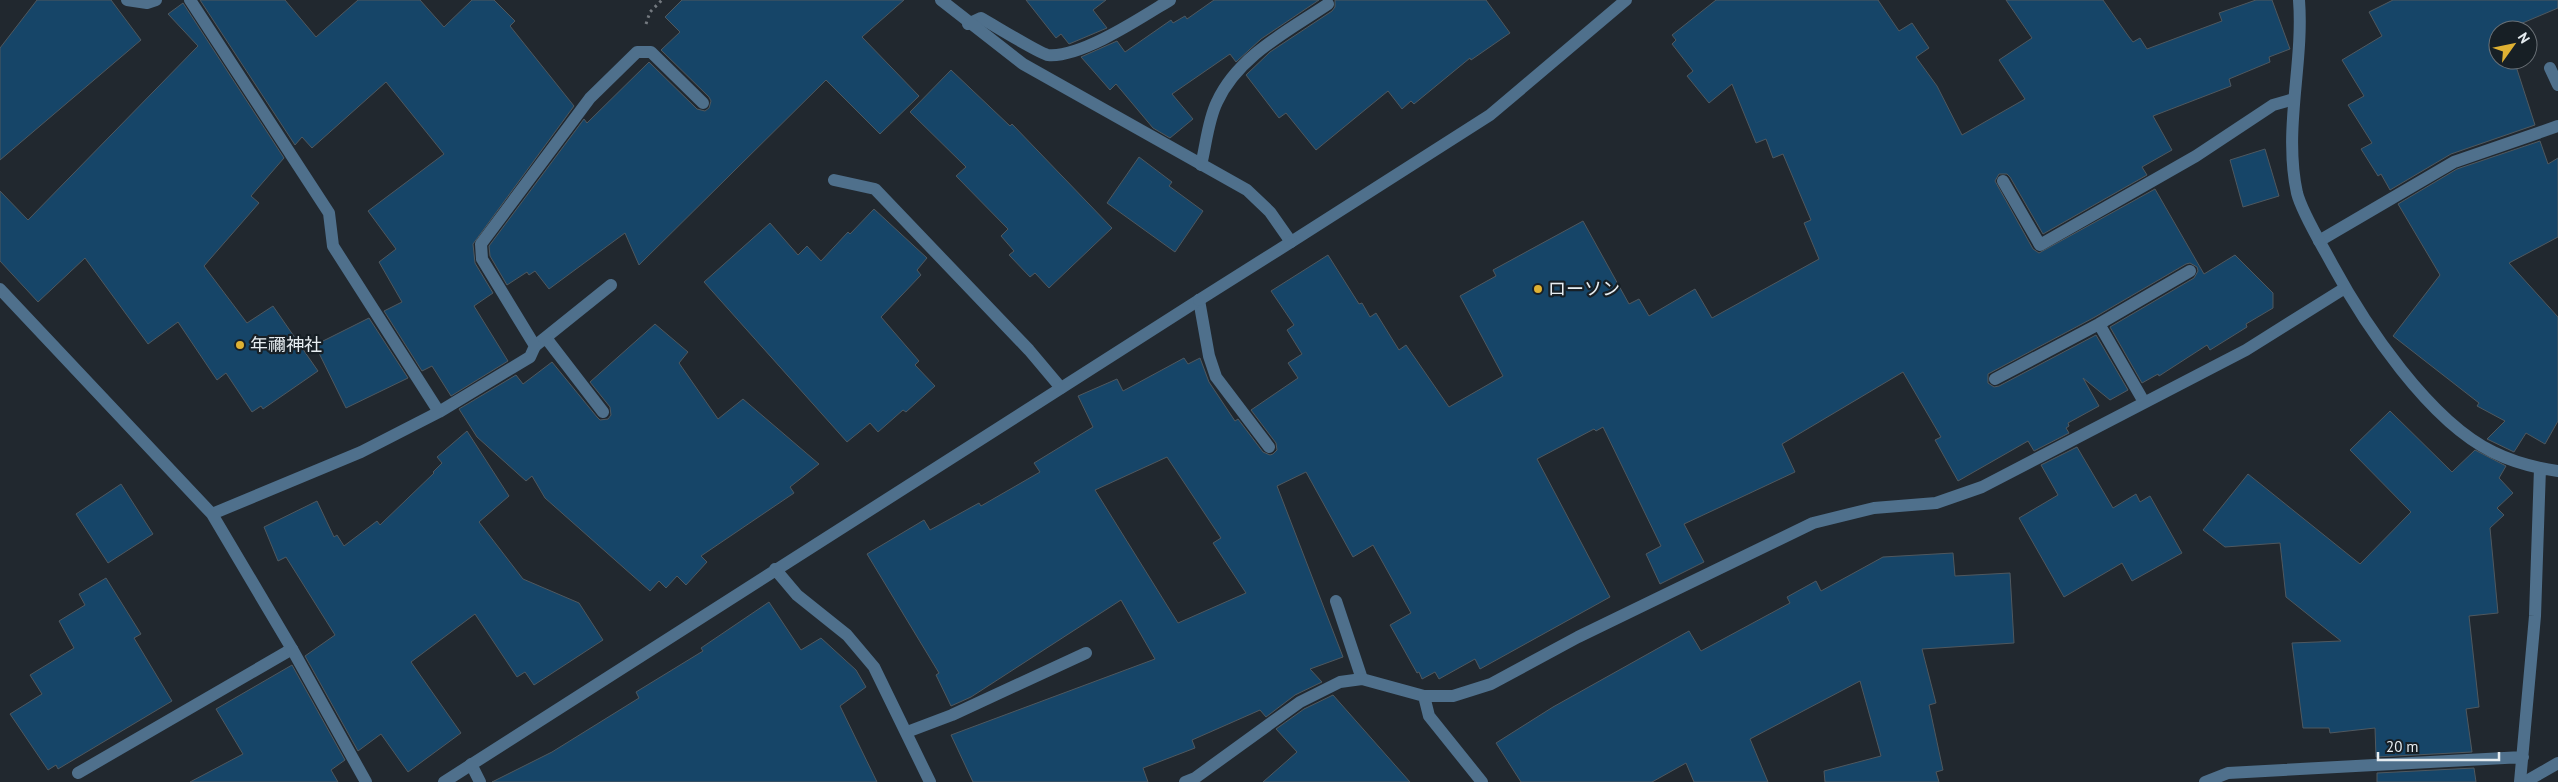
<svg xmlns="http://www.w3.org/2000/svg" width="2558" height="782" font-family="'PT Sans','Noto Sans JP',sans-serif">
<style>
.building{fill:#164568;stroke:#4f585f;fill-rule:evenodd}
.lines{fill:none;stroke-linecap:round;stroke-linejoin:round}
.path{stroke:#747a80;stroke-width:3;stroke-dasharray:2.5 4;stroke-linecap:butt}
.service{stroke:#4f708c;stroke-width:12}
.minor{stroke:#4f708c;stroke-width:12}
.tertiary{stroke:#4f708c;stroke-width:12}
.poi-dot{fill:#dfb133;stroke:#171f25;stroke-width:2}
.labels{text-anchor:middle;stroke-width:4.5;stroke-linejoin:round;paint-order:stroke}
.poi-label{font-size:18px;fill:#e7edf1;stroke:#171f25;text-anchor:start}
</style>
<rect width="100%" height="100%" fill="#21282f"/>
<path class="building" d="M37,0H111L141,40L0,160V48Z
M200,0H285L316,37L358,0H420L444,27L472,0H494L515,21L510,26L574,106L473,244L475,263L493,293L474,306L508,361L451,396L432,366L422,371L384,311L402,302L379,262L396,249L368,211L444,154L386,82L312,148L302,137L295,145Z
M682,0H904L862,37L919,96L880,134L826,80L639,265L625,233L549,289L535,271L529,275L527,272L507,285L490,256L489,246L584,119L587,123L649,62L697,109L705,111L709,108L711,101L709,97L661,50L680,32L665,17Z
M1026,0H1106L1093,10L1107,28L1069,44L1061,34L1056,38Z
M1214,0H1319L1261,39L1236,62L1230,54L1172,94L1193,119L1170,138L1153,128L1116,84L1110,90L1081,57L1117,41L1125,52L1171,20L1173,23L1185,16L1187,19Z
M1335,0H1486L1510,33L1471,60L1470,58L1414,104L1411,101L1402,109L1388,91L1316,150L1286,113L1279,118L1246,75L1270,52L1332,11L1335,7Z
M1716,0H1878L1899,31L1912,23L1929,48L1916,57L1937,86L1962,135L2025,99L1999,60L2032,38L2006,0H2103L2129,37L2133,42L2140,38L2147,49L2222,21L2219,13L2256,0H2272L2290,49L2269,57L2270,62L2229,79L2231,86L2153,116L2172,150L2142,167L2147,175L2043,234L2010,177L2007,174H1999L1995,181L2033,249L2039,253L2155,189L2204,274L2235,255L2273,293V308L2246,324L2247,327L2210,350L2207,345L2159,376L2158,374L2142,383L2110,327L2194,278L2198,271L2197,267L2190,263L2186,264L2095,317L1988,374V383L1994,387L1999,386L2096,335L2128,390L2110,400L2083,378L2099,406L2068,423L2069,426L2066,428L2069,433L2034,451L2028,441L1958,481L1935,440L1941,437L1903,372L1782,444L1795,472L1684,524L1704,562L1660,584L1646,554L1661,546L1603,427L1596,431L1594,429L1537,459L1610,597L1480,669L1475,659L1439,679L1435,672L1422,679L1419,672L1417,673L1390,625L1411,613L1373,545L1353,557L1306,472L1277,486L1343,657L1310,669L1322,682L1295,695L1266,717L1260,710L1192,740L1195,748L1143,768L1148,782H973L951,735L1155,659L1121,600L971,697L951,706L936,675L939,673L867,554L924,520L930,530L979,503L981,506L1040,472L1034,463L1093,427L1078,396L1117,379L1123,391L1184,358L1188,364L1200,358L1209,382L1235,421L1238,419L1263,452L1270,455L1273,454L1277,450L1276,443L1251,410L1298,378L1288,363L1302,354L1287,330L1294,325L1271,291L1328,255L1359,304L1362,303L1370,317L1376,313L1399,350L1406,345L1449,407L1503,376L1460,296L1496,276L1493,270L1583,221L1629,304L1639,299L1649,316L1695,289L1712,318L1819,259L1804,223L1811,220L1783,154L1773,158L1766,139L1756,143L1732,84L1709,103L1687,76L1693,71L1672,44L1676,40L1672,35ZM1167,457L1221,538L1213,543L1246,593L1178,623L1095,490Z
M2393,0H2558V8L2506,30H2498V60H2514L2535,125L2451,154L2390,190L2381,174L2378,176L2361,149L2372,143L2348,105L2364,96L2342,60L2382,36L2369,12Z
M183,3L284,158L251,196L259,203L204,266L247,323L273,306L318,371L263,409L261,406L252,412L226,373L217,380L178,322L148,344L85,258L38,302L0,261V191L28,220L198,46L168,14Z
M951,70L1010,126L1012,124L1112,228L1049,288L1035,273L1030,277L1009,255L1014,251L1001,236L1008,229L956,176L966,167L910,112Z
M2540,141L2548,164L2558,158V237L2509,263L2558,317V421L2545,444L2526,433L2514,452L2487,439L2505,421L2477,406L2479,403L2393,336L2440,275L2398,204L2457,169Z
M2265,149L2279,196L2243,207L2230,160Z
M1139,157L1172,182L1169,186L1203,211L1175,252L1107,203Z
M874,209L927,258L917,270L921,275L881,317L919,361L915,365L935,386L906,412L903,410L878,432L870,423L847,442L704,282L770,223L798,255L807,246L821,261L848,232L850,234Z
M369,318L408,378L346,408L315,345Z
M655,324L688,352L679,363L718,419L743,399L819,464L790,487L794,493L701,556L707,562L686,585L677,576L666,588L659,581L650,591L545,498L532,476L526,481L477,437L459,409L516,375L523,384L552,362L597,417L600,420L608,419L611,415L610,407L590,382Z
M2390,411L2452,472L2475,450L2506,466L2499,478L2513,493L2497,508L2504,515L2490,528L2498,613L2469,616L2479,707L2466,709L2472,752L2376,757L2375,728L2330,733L2329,728H2303L2292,643L2341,641L2286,597L2280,543L2225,547L2203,530L2248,474L2360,564L2411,512L2350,450Z
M467,431L509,496L479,522L523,579L579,603L603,640L534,685L525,672L517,677L475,614L411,662L461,733L408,772L381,734L358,751L305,656L335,635L286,557L278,561L264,527L317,501L334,537L337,535L344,546L377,521L380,525L434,473L433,472L442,463L437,457Z
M2077,447L2113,508L2136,494L2140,502L2150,496L2182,553L2132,581L2122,563L2064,597L2019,518L2058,495L2041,465Z
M121,484L153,534L108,563L76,514Z
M1953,553L1955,576L2010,573L2014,643L1922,649L1936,703L1929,705L1943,770L1936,772L1939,782H1825L1824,771L1881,756L1860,681L1750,739L1768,782H1694L1686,763L1652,782H1521L1496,743L1553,707L1689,631L1701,651L1790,603L1787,597L1816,581L1821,591L1883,557Z
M106,578L141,634L134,638L172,701L58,769L56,765L48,770L10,714L42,694L30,675L74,648L59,621L85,605L79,594Z
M769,602L801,650L821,638L856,670L866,687L840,706L877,782H492L552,752L639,698L636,692L703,651L701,648Z
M292,665L345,760L331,770L338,782H190L243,754L216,709Z
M1333,695L1410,782H1263L1297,752L1276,729L1304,709Z
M2474,768L2476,782H2377V773Z"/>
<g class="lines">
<path class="path" d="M646,24L650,12L662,0"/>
<path class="service" d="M968,24L981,18C992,24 1040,54 1048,55C1081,58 1142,17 1170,0
M2550,68L2558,85
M1201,165C1206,145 1208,120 1217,102C1238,56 1288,31 1328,4
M834,180L875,189L1029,350L1061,388
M2003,181L2040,245L2196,156L2273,105L2294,99
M2319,241L2454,162L2558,126
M1199,300L1209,356L1216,377L1269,447
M546,338L603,412
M535,346L611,285
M1995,379L2099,324
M2144,402L2099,324L2190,271
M1336,601L1362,679
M907,732L952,715L1086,653
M471,764L480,782
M78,773L292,649
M2525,782L2558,763"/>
<path class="minor" d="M127,0L147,3L156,0
M190,0L329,213L333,246L439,412
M941,0L1023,64L1247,190L1270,212L1291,242L1490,115L1626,0
M2299,0C2304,64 2283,129 2297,193C2302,213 2322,245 2332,264C2365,325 2429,421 2493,452C2513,462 2536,468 2558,471
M0,289L212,514L292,649L366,782
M212,514L361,452L439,412L530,357L535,346L482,259L481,244L590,98L637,52H651L703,103
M775,569L797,595L847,635L874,667L930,782
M1424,696L1429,716L1482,782
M444,782L1199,300
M1185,782L1195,778L1300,702L1340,682L1362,679L1424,696H1453L1491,684L1578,637L1813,523L1874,508L1936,503L1982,487L2246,350L2345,288
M2205,782L2228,773L2523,757
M2520,782L2535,616L2540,468"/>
<path class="tertiary" d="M1199,300L1291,242"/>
</g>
<g class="poi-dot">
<circle cx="1538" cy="289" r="5"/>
<circle cx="240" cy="345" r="5"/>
</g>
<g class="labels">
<g class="poi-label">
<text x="1548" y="295">ローソン</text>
<text x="250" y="351">年禰神社</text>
</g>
</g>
<g transform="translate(2513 45) rotate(57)"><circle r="24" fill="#171f25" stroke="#6a7177"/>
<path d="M0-4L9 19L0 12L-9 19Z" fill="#dfb133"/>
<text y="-8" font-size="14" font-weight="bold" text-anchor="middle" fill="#e7edf1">N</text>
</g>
<path d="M2378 752v8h121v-8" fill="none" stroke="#e7edf1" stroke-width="2.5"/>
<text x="2386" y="752" font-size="15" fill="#e7edf1" stroke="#171f25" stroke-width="4" paint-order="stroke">20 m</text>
</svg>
